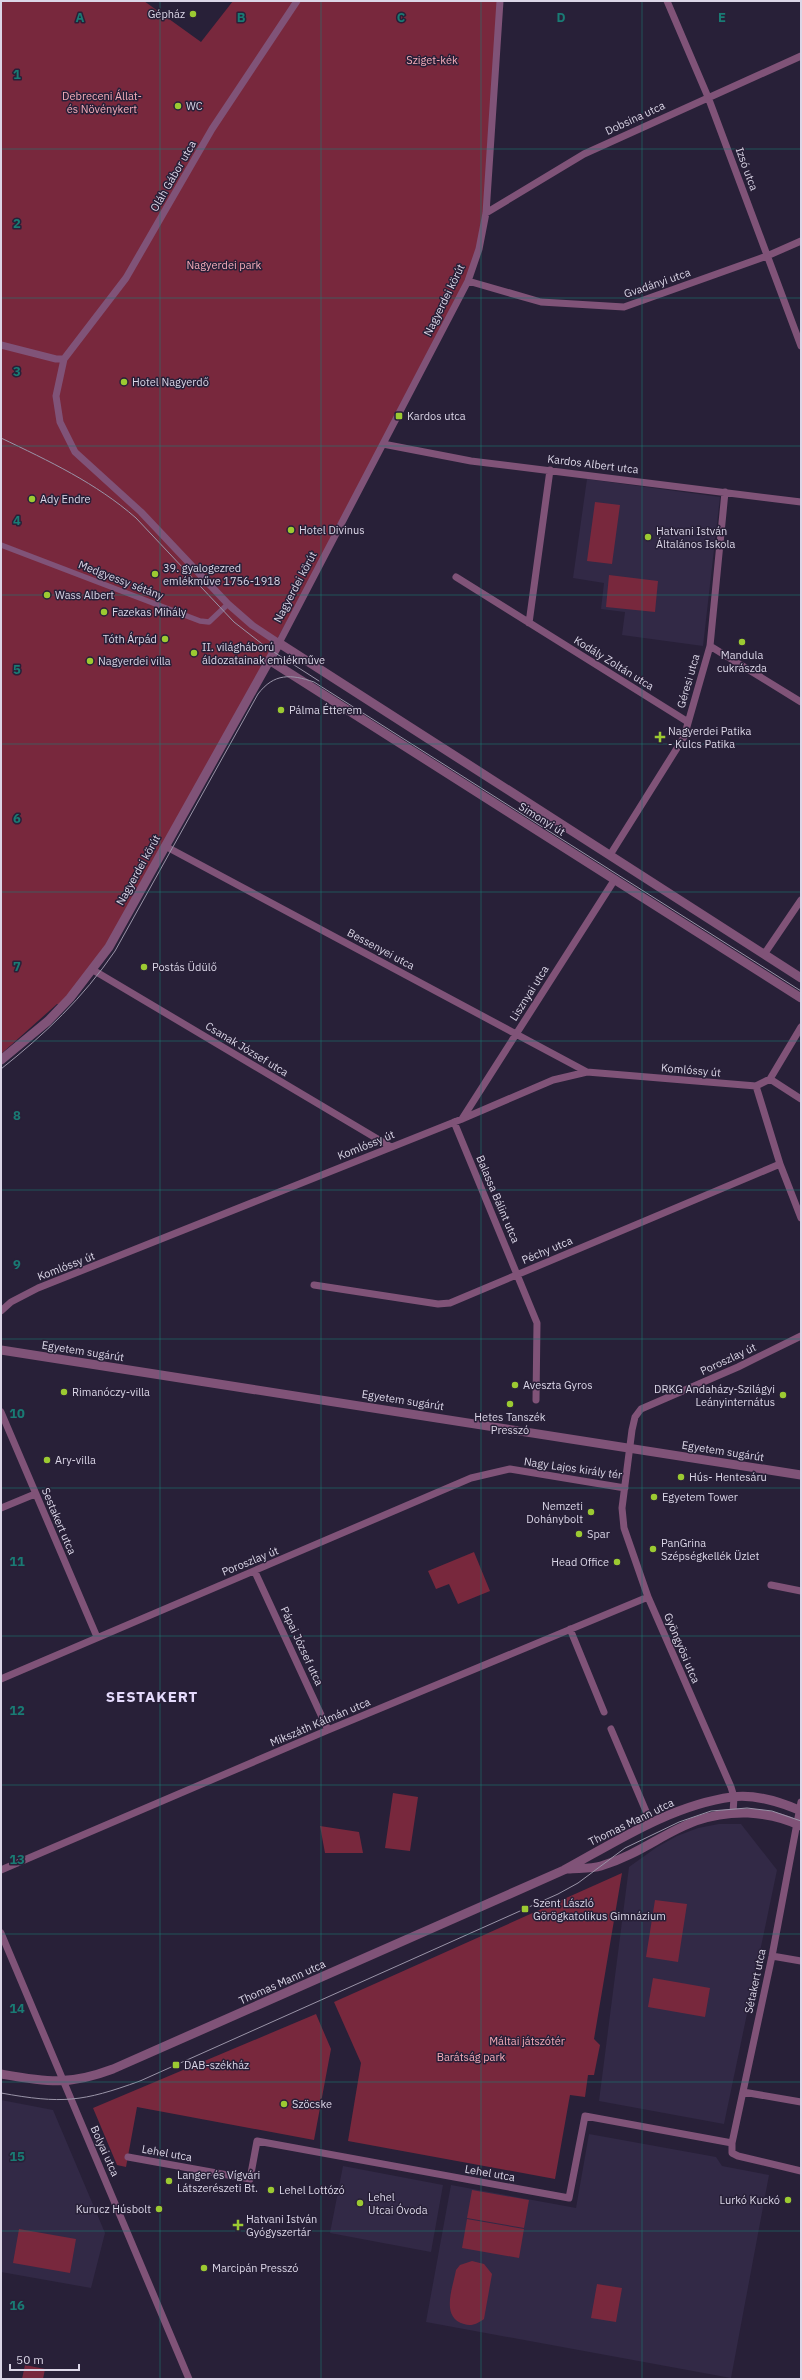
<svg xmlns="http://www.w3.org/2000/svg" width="802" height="2380" font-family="'IBM Plex Sans',sans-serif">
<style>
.built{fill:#322946}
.green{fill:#78283d}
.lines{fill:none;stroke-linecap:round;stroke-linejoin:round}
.pedestrian{stroke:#805378;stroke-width:5.5}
.minor{stroke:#805378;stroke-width:7}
.tertiary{stroke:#805378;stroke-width:9}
.tram{stroke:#9a94a8;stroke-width:1}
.grid{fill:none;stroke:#197b74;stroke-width:1;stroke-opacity:0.55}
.poi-dot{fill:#9cca32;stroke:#282038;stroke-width:1.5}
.labels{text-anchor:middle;stroke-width:3;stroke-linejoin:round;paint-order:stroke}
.poi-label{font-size:11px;fill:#dbd6e7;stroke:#282038;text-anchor:start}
.park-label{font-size:11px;fill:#f6acb9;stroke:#282038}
.street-label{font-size:11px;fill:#dbd6e7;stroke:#282038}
.district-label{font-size:15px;font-weight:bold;letter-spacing:1px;fill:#e5dbfd;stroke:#282038}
.grid-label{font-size:13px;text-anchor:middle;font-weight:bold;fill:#197b74;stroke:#282038;stroke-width:3;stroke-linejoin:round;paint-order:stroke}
</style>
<rect width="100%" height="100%" fill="#282038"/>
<path class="built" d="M587,479L720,497L703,646L622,635L625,612L601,609L604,583L573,578Z
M719,1824H741L777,1870L724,2124L599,2101L629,1867L657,1847L677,1836L698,1828Z
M1,2100L53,2110L105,2233L91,2288L1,2272Z
M589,2134L716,2157L722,2166L769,2175L731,2378L426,2322L451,2185L576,2208Z
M343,2166L443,2185L431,2252L330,2233Z"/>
<path class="green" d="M1,1H144L201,42L233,1H500L486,213L468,281L370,469L109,947L64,1005L57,1004L1,1054Z
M595,502L620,505L612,564L587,561Z
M609,575L658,581L655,612L606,607Z
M474,1552L490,1591L458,1604L449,1584L436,1589L428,1571Z
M393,1793L418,1797L410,1851L385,1848Z
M320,1826L359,1832L363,1853H325Z
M622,1873L594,2039L600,2045L594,2075H588L585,2097L570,2095L555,2179L348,2141L361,2063L334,2002Z
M655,1900L687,1904L678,1962L646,1957Z
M653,1978L710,1988L705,2017L648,2007Z
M316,2014L331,2049L314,2140L137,2107L126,2167L117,2165L93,2108Z
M472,2190L529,2200L524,2228L467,2218Z
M467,2219L524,2229L519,2258L462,2248Z
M19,2229L76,2239L70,2273L13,2263Z
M472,2261L484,2264L492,2274L484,2319C478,2323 472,2327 464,2324C440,2318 453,2287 456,2270L460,2265Z
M597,2284L622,2288L616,2322L591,2318Z
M25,2365L45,2369L43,2379H22Z"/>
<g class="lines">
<path class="pedestrian" d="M1,545L200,621L209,622L228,604"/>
<path class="minor" d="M297,1L212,129L126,278L64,359L56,396L60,422L75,452L141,512L228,604L252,625L279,643L468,281L479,249L486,213L500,1
M667,1L708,97L801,346
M486,213L584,154L801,56
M468,281L541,302L624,307L767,256L801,241
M1,345L56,359H64
M383,444L471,461L801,502
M456,577L688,722
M529,623L550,470
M710,646L801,702
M165,846L587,1072
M610,855L684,737L710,646L725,492
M765,953L801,900
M93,970L391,1147
M770,1079L801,1099
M756,1086L780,1164L801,1218
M756,1086L770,1079L801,1027
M462,1119L615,879
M454,1122L537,1323L536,1400
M314,1285L438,1304L450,1303L780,1164
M1,1311L11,1302L38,1288L462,1119L553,1080L587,1072L756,1086
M1,1412L97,1637
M1,1508L35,1494
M255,1572L328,1730
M771,1585L801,1591
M570,1629L604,1712
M1,1679L471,1478L510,1469L625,1488
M611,1729L651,1823
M733,1813L734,1797L731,1787L648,1597L624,1528L622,1508L632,1430L635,1417L641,1409L738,1367L801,1336
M1,1870L328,1730L648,1597
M1,1933L189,2379
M772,1956L801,1961
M743,2092L801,2102
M732,2143L772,1956L801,1802
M128,2157L250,2179L257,2141L569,2198L585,2116L732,2143V2153L738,2156L801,2171"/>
<path class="tertiary" d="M269,660L801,998
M1,1060L48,1021L70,998L109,947L279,643L801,978
M1,1350L801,1475
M568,1869C578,1868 591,1869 601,1866C657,1849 682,1811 748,1813C766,1814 785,1818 801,1826
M1,2074C47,2082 68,2086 113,2069L564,1870C617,1841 672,1805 732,1797C754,1794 781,1802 801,1811"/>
<path class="tram" d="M1,438C49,461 96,483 136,518L234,622L266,647L319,681
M1,1069C45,1034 83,998 115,951L258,694C274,673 291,674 314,682L801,991
M1,2093C62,2104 82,2102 140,2081L558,1894L578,1883L625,1848L679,1822L711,1811L747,1808L772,1811L801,1821"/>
</g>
<path class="grid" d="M160,1V2379M321,1V2379M481,1V2379M642,1V2379M1,149H801M1,298H801M1,446H801M1,595H801M1,744H801M1,892H801M1,1041H801M1,1190H801M1,1339H801M1,1488H801M1,1636H801M1,1785H801M1,1934H801M1,2082H801M1,2231H801"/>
<g class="poi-dot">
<circle cx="193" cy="14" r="4"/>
<circle cx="178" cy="106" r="4"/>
<circle cx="124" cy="382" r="4"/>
<rect x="395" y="412" width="8" height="8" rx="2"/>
<circle cx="32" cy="499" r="4"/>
<circle cx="291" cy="530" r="4"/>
<circle cx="648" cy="537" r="4"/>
<circle cx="155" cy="574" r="4"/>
<circle cx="47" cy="595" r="4"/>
<circle cx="104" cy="612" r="4"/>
<circle cx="165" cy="639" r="4"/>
<circle cx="742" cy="642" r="4"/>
<circle cx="194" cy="653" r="4"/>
<circle cx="90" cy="661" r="4"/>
<circle cx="281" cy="710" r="4"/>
<path d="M658 731h4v4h4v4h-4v4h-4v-4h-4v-4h4z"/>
<circle cx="144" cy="967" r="4"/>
<circle cx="515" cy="1385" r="4"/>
<circle cx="64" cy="1392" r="4"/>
<circle cx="783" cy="1395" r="4"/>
<circle cx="510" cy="1404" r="4"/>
<circle cx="47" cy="1460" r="4"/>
<circle cx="681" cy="1477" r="4"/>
<circle cx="654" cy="1497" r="4"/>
<circle cx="591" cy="1512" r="4"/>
<circle cx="579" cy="1534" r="4"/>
<circle cx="653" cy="1549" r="4"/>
<circle cx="617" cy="1562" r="4"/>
<rect x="521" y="1905" width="8" height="8" rx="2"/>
<rect x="172" y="2061" width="8" height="8" rx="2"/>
<circle cx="284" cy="2104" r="4"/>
<circle cx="169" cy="2181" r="4"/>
<circle cx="271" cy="2190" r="4"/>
<circle cx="788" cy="2200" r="4"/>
<circle cx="360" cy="2203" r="4"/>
<circle cx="159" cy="2209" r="4"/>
<path d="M236 2219h4v4h4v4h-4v4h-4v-4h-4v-4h4z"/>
<circle cx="204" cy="2268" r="4"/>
</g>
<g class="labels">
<g class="poi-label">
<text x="185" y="18" text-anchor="end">Gépház</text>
<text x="186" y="110">WC</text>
<text x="132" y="386">Hotel Nagyerdő</text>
<text x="407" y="420">Kardos utca</text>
<text x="40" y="503">Ady Endre</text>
<text x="299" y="534">Hotel Divinus</text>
<text x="656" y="535">Hatvani István<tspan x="656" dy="13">Általános Iskola</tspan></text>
<text x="163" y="572">39. gyalogezred<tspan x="163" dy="13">emlékműve 1756-1918</tspan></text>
<text x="55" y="599">Wass Albert</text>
<text x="112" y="616">Fazekas Mihály</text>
<text x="157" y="643" text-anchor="end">Tóth Árpád</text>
<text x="202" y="651">II. világháború<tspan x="202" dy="13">áldozatainak emlékműve</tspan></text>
<text x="742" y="659" text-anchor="middle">Mandula<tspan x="742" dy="13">cukrászda</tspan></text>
<text x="98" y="665">Nagyerdei villa</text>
<text x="289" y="714">Pálma Étterem</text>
<text x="668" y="735">Nagyerdei Patika<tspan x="668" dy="13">- Kulcs Patika</tspan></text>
<text x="152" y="971">Postás Üdülő</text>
<text x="523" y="1389">Aveszta Gyros</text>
<text x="775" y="1393" text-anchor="end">DRKG Andaházy-Szilágyi<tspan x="775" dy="13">Leányinternátus</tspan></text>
<text x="72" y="1396">Rimanóczy-villa</text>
<text x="510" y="1421" text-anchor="middle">Hetes Tanszék<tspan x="510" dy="13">Presszó</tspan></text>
<text x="55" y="1464">Ary-villa</text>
<text x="689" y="1481">Hús- Hentesáru</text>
<text x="662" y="1501">Egyetem Tower</text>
<text x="583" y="1510" text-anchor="end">Nemzeti<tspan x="583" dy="13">Dohánybolt</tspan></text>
<text x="587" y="1538">Spar</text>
<text x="661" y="1547">PanGrina<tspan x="661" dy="13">Szépségkellék Üzlet</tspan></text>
<text x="609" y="1566" text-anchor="end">Head Office</text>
<text x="533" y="1907">Szent László<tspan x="533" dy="13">Görögkatolikus Gimnázium</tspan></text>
<text x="184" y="2069">DAB-székház</text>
<text x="292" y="2108">Szöcske</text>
<text x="177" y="2179">Langer és Vígvári<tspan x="177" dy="13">Látszerészeti Bt.</tspan></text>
<text x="279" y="2194">Lehel Lottózó</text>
<text x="368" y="2201">Lehel<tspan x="368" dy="13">Utcai Óvoda</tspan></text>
<text x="780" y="2204" text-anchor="end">Lurkó Kuckó</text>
<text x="151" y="2213" text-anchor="end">Kurucz Húsbolt</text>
<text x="246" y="2223">Hatvani István<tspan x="246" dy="13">Gyógyszertár</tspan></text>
<text x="212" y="2272">Marcipán Presszó</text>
</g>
<g class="park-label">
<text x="432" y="64">Sziget-kék</text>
<text x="102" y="100">Debreceni Állat-<tspan x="102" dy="13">és Növénykert</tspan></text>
<text x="224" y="269">Nagyerdei park</text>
<text x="527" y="2045">Máltai játszótér</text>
<text x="471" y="2061">Barátság park</text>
</g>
<g class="street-label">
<text transform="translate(635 118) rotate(-25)" y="4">Dobsina utca</text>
<text transform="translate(747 169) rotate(70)" y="4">Izsó utca</text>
<text transform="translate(173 176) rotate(-60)" y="4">Oláh Gábor utca</text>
<text transform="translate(657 283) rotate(-19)" y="4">Gvadányi utca</text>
<text transform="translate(444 300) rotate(-64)" y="4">Nagyerdei körút</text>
<text transform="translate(593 464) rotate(7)" y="4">Kardos Albert utca</text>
<text transform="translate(121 580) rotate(21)" y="4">Medgyessy sétány</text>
<text transform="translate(295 587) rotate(-62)" y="4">Nagyerdei körút</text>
<text transform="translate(614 663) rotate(32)" y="4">Kodály Zoltán utca</text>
<text transform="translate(688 681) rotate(-74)" y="4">Géresi utca</text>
<text transform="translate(542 819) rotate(32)" y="4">Simonyi út</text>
<text transform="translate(138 870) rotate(-61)" y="4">Nagyerdei körút</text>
<text transform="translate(381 949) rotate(28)" y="4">Bessenyei utca</text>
<text transform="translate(529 993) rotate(-58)" y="4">Lisznyai utca</text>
<text transform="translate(247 1049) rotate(31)" y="4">Csanak József utca</text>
<text transform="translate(691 1070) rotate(5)" y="4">Komlóssy út</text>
<text transform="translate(366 1145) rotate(-22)" y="4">Komlóssy út</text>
<text transform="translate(498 1199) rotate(67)" y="4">Balassa Bálint utca</text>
<text transform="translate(547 1250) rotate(-23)" y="4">Péchy utca</text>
<text transform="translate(66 1266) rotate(-21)" y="4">Komlóssy út</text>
<text transform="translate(83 1351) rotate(9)" y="4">Egyetem sugárút</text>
<text transform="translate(728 1359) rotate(-25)" y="4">Poroszlay út</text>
<text transform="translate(403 1400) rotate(9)" y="4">Egyetem sugárút</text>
<text transform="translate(723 1451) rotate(9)" y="4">Egyetem sugárút</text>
<text transform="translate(573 1468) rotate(8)" y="4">Nagy Lajos király tér</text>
<text transform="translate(59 1521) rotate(67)" y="4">Sestakert utca</text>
<text transform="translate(250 1561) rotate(-22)" y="4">Poroszlay út</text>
<text transform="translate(302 1646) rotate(65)" y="4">Pápai József utca</text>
<text transform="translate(682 1648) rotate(67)" y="4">Gyöngyösi utca</text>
<text transform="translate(320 1722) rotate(-23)" y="4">Mikszáth Kálmán utca</text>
<text transform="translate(631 1822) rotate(-26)" y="4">Thomas Mann utca</text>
<text transform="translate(755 1981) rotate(-78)" y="4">Sétakert utca</text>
<text transform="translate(282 1982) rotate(-24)" y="4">Thomas Mann utca</text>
<text transform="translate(105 2151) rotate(66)" y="4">Bolyai utca</text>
<text transform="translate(167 2153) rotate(10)" y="4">Lehel utca</text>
<text transform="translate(490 2173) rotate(10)" y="4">Lehel utca</text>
</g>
<g class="district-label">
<text x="152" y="1702">SESTAKERT</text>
</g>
</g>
<g class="grid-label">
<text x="80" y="22">A</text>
<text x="241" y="22">B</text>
<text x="401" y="22">C</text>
<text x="561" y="22">D</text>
<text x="722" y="22">E</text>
<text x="17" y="79">1</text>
<text x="17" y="228">2</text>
<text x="17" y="376">3</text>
<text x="17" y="525">4</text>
<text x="17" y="674">5</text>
<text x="17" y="823">6</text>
<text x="17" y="971">7</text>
<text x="17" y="1120">8</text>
<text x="17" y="1269">9</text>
<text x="17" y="1418">10</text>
<text x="17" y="1566">11</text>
<text x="17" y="1715">12</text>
<text x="17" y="1864">13</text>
<text x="17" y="2013">14</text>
<text x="17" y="2161">15</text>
<text x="17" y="2310">16</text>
</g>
<rect width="802" height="2380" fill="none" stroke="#dbd6e7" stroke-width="4"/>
<path d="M10 2364v6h69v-6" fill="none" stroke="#dbd6e7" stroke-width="2"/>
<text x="16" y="2364" font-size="12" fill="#dbd6e7" stroke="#282038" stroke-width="3" paint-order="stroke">50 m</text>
</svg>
